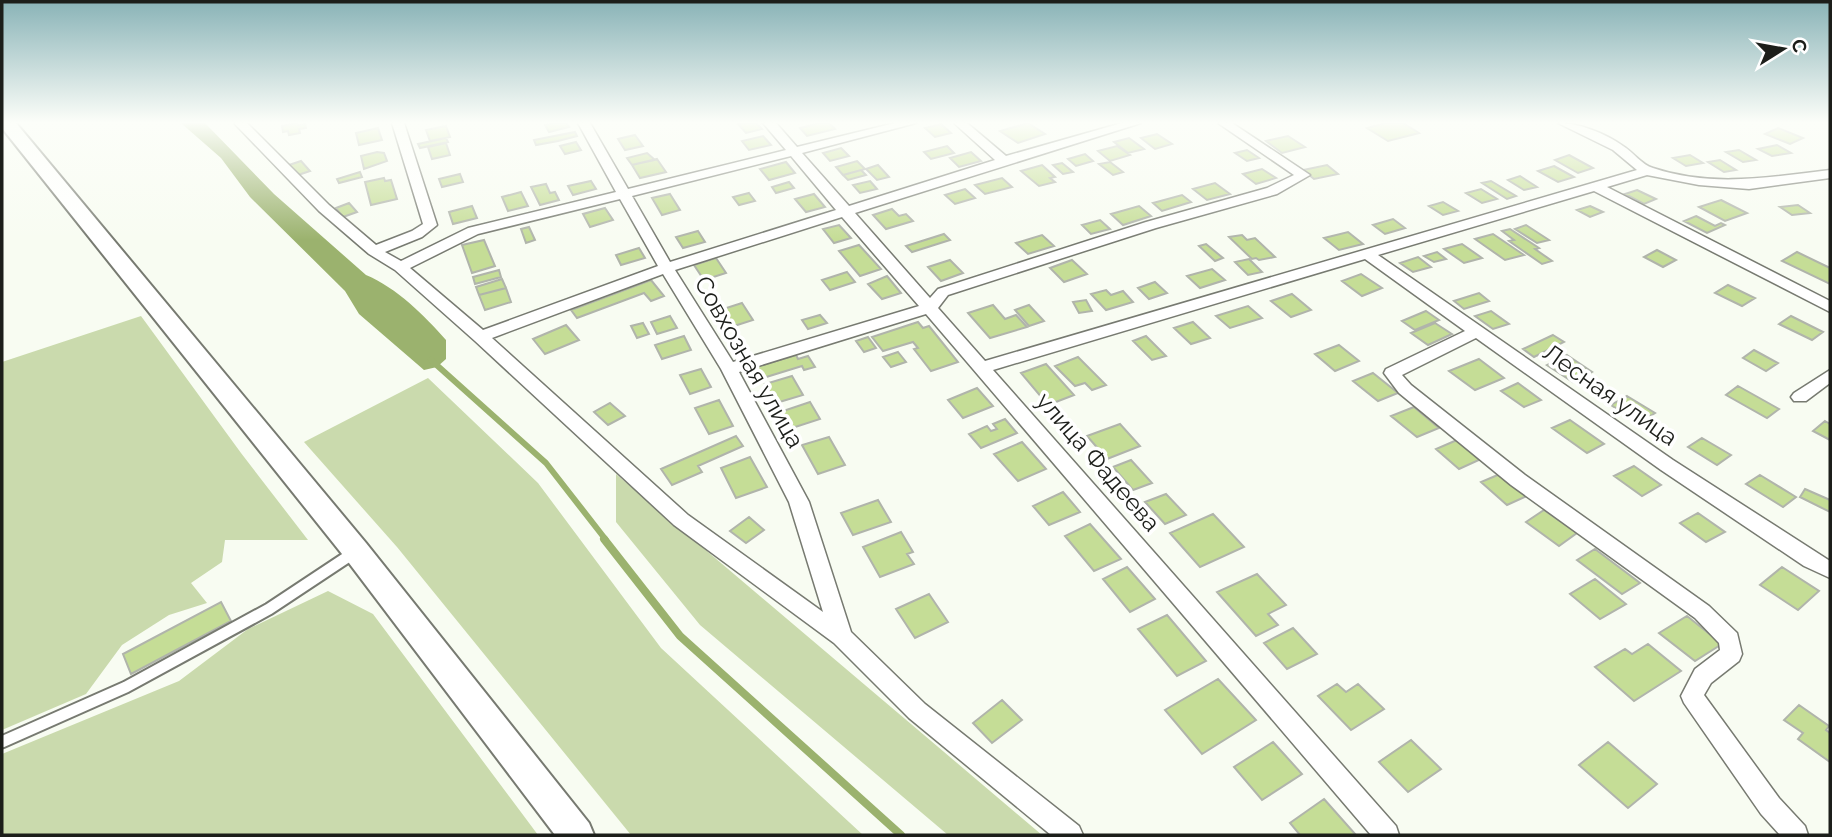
<svg xmlns="http://www.w3.org/2000/svg" width="1832" height="837" font-family="Raleway,sans-serif">
<style>
.green{fill:#cadaad}
.water{fill:#9bb26e}
.lines{fill:none;stroke-linecap:round;stroke-linejoin:round}
.stream-far1{stroke:#9bb26e;stroke-width:6}
.stream{stroke:#9bb26e;stroke-width:8}
.building{fill:#c5dd96;stroke:#b0b4ab;stroke-width:2}
.lane-casing{stroke:#777a71;stroke-width:15}
.street-casing{stroke:#777a71;stroke-width:3}
.secondary-casing{stroke:#777a71;stroke-width:4}
.lane{stroke:#fff;stroke-width:11}
.street{fill:#fff;fill-rule:evenodd}
.secondary{fill:#fff;fill-rule:evenodd}
.labels{text-anchor:middle;stroke-width:7;stroke-linejoin:round;paint-order:stroke}
.street-label{font-size:24px;fill:#1c1e1a;stroke:#fff}
</style>
<rect width="100%" height="100%" fill="#f8fcf2"/>
<path class="green" d="M141,316L241,453L308,540H225L222,562L191,583L207,603L169,615L122,645L86,694L2,730V362Z
M428,378L538,483L661,648L863,835H631L397,547L304,442Z
M616,474L1042,835H948L700,625L616,522Z
M328,591L373,614L538,835H2V754L179,681L248,629Z"/>
<path class="water" d="M181,123H205L274,194L366,275C397,288 424,315 446,340V359L437,367L424,370L359,314L345,291L250,197L221,158Z"/>
<g class="lines">
<path class="stream-far1" d="M431,360L546,463L606,540"/>
<path class="stream" d="M604,539L680,636L901,835"/>
</g>
<path class="building" d="M297,123L298,125L305,124L306,128L299,129L300,133L289,135L288,131L283,132L282,126Z
M554,123H566L569,127L549,132L545,125Z
M756,123L762,129L746,133L738,124Z
M819,123H829L835,129L807,136L800,128Z
M1028,123L1045,134L1018,143L1000,131Z
M1385,123H1403L1419,133L1388,141L1367,128Z
M941,124L951,133L935,137L925,128Z
M446,126L450,137L430,141L426,130Z
M378,128L382,140L359,145L356,133Z
M1778,128L1803,138L1790,144L1765,134Z
M575,132L577,136L558,141L536,145L534,140Z
M1157,134L1172,144L1155,149L1141,138Z
M635,135L643,146L625,150L618,139Z
M763,136L771,145L749,150L742,141Z
M1288,136L1305,147L1282,153L1266,141Z
M446,138L448,142L420,148L418,144Z
M1129,138L1144,149L1128,153L1114,142Z
M576,142L581,150L565,154L560,146Z
M446,143L450,155L432,159L428,147Z
M1777,145L1791,153L1772,156L1758,149Z
M947,146L954,153L931,159L924,152Z
M1117,146L1130,155L1110,161L1098,151Z
M841,148L849,156L830,161L823,153Z
M1247,150L1259,158L1247,161L1235,153Z
M1739,150L1756,160L1743,162L1726,152Z
M377,152L384,153L387,161L364,169L361,156Z
M971,152L981,161L959,167L950,158Z
M647,153L655,160L632,165L627,158Z
M1085,154L1093,161L1076,166L1068,159Z
M1569,155L1593,168L1578,173L1555,160Z
M1690,155L1703,163L1686,166L1673,158Z
M657,159L666,172L640,178L632,165Z
M1720,160L1736,170L1724,172L1708,162Z
M301,161L310,171L298,175L289,165Z
M857,161L865,169L843,175L836,167Z
M786,162L795,173L769,180L760,169Z
M1110,162L1123,172L1113,175L1099,164Z
M1062,163L1073,172L1063,174L1053,165Z
M878,165L889,177L877,180L866,169Z
M1042,165L1055,177L1050,178L1055,182L1039,186L1021,171Z
M1327,165L1338,174L1314,179L1303,170Z
M1554,166L1574,177L1558,182L1538,171Z
M1262,169L1276,178L1256,184L1243,174Z
M861,170L866,175L848,180L843,175Z
M360,172L362,177L339,183L337,179Z
M460,174L463,182L442,187L439,179Z
M1520,176L1537,187L1524,190L1508,180Z
M384,178L385,181L391,180L397,199L371,205L365,182Z
M1002,178L1012,187L985,194L975,185Z
M591,181L596,189L573,195L568,186Z
M870,181L877,189L860,193L853,185Z
M1491,181L1516,196L1507,199L1482,183Z
M789,182L794,188L776,193L772,187Z
M1215,183L1230,194L1207,200L1193,189Z
M546,184L550,193L555,192L559,200L540,205L531,187Z
M965,189L975,198L955,204L945,195Z
M1481,189L1497,199L1482,203L1466,193Z
M1637,190L1656,199L1644,204L1625,194Z
M521,192L528,206L508,211L502,197Z
M749,193L755,201L739,205L733,197Z
M670,194L680,210L662,215L652,198Z
M814,194L825,207L806,212L795,199Z
M1182,195L1191,202L1162,211L1153,203Z
M1721,200L1747,213L1725,221L1699,207Z
M1443,202L1458,211L1443,215L1429,206Z
M349,203L357,212L343,217L336,208Z
M1798,205L1810,213L1792,215L1780,207Z
M472,206L477,218L453,224L449,212Z
M1139,206L1151,216L1123,225L1111,214Z
M1590,206L1603,212L1590,217L1577,210Z
M605,208L613,220L590,227L583,214Z
M892,209L899,216L906,214L913,221L886,229L873,215Z
M1696,216L1715,226L1721,223L1725,225L1707,233L1684,221Z
M1393,219L1405,228L1385,234L1373,225Z
M1100,220L1110,229L1091,234L1082,225Z
M839,225L851,238L834,243L823,229Z
M1526,225L1549,240L1537,243L1515,229Z
M529,227L535,240L526,243L521,229Z
M1510,229L1539,248L1535,249L1552,261L1542,264L1509,241L1514,240L1502,231Z
M698,231L705,242L683,248L676,237Z
M1348,232L1363,244L1339,250L1324,238Z
M944,234L950,240L912,252L906,246Z
M1493,234L1524,255L1505,260L1475,239Z
M1042,235L1054,246L1028,254L1016,243Z
M1242,235L1247,240L1255,238L1275,257L1259,260L1256,258L1252,259L1229,237Z
M484,240L495,266L472,273L462,245Z
M1206,244L1223,258L1215,261L1199,246Z
M1462,244L1482,258L1464,263L1444,249Z
M859,245L881,269L860,276L839,251Z
M639,248L645,258L621,265L616,255Z
M1657,250L1676,260L1663,267L1644,257Z
M1437,252L1446,259L1434,262L1424,256Z
M1797,252L1830,268V284L1782,261Z
M1418,257L1431,267L1413,272L1400,263Z
M716,258L726,273L704,280L694,265Z
M1249,259L1262,272L1248,275L1235,262Z
M950,260L963,273L941,281L928,267Z
M1072,260L1087,274L1064,282L1050,268Z
M1212,269L1225,280L1200,288L1187,276Z
M499,270L501,277L475,284L473,277Z
M847,272L855,282L830,290L822,280Z
M1361,274L1382,288L1362,296L1342,281Z
M887,276L901,293L882,299L868,284Z
M502,279L506,288L479,295L476,287Z
M651,280L664,296L651,301L644,293L577,318L571,310Z
M1155,282L1167,293L1149,299L1138,288Z
M1728,285L1755,298L1742,306L1715,293Z
M506,288L511,302L485,310L479,295Z
M1106,290L1111,295L1123,291L1133,302L1106,310L1091,294Z
M1479,293L1489,301L1464,309L1454,301Z
M1292,294L1311,310L1291,317L1271,301Z
M1086,300L1092,311L1079,313L1073,302Z
M742,303L753,320L731,327L720,310Z
M993,305L1005,319L1016,315L1027,327L990,338L968,313Z
M1029,305L1044,321L1029,326L1015,310Z
M1248,306L1262,318L1230,328L1216,316Z
M1426,311L1439,320L1415,330L1402,321Z
M1491,311L1509,324L1493,329L1475,316Z
M820,315L827,323L808,329L802,320Z
M670,316L677,328L657,334L651,322Z
M1791,316L1823,332L1812,340L1779,324Z
M918,322L923,328L929,326L958,362L931,371L914,349L918,348L913,342L883,351L872,337Z
M1193,322L1210,338L1191,344L1174,328Z
M643,323L649,334L637,338L631,326Z
M1435,323L1452,334L1428,345L1411,333Z
M566,325L579,340L545,354L533,339Z
M1553,335L1564,342L1534,357L1523,349Z
M684,336L691,350L662,359L655,345Z
M1146,336L1166,356L1152,360L1133,341Z
M868,337L876,348L864,352L856,341Z
M1339,345L1359,361L1335,371L1315,354Z
M1754,350L1778,363L1766,371L1743,358Z
M898,352L906,362L891,367L883,357Z
M796,355L798,359L808,356L815,367L804,370L802,366L763,378L756,367Z
M1567,355L1592,372L1573,382L1547,365Z
M1078,357L1106,385L1092,390L1085,383L1075,386L1055,366Z
M1479,359L1504,378L1475,390L1449,371Z
M1046,364L1074,395L1048,405L1021,373Z
M701,369L711,387L690,394L680,375Z
M1373,373L1398,393L1378,401L1353,381Z
M792,376L803,395L776,403L765,384Z
M1518,383L1541,400L1524,407L1501,391Z
M1738,386L1779,409L1767,418L1726,395Z
M977,388L993,406L963,418L948,400Z
M1627,396L1655,413L1639,423L1611,405Z
M719,400L733,426L709,434L695,408Z
M810,402L820,419L789,429L780,412Z
M610,403L625,416L608,425L594,412Z
M1414,407L1439,428L1417,437L1391,416Z
M1005,419L1017,433L981,448L969,434L987,426L991,431L997,429L993,424Z
M1570,420L1604,444L1587,453L1552,428Z
M1825,421L1830,424V440L1813,431Z
M1120,424L1140,446L1107,459L1087,436Z
M736,436L743,446L698,466L702,472L672,485L661,469Z
M829,437L845,465L818,474L802,445Z
M1702,438L1731,455L1717,465L1688,447Z
M1457,440L1481,459L1459,469L1436,449Z
M1022,442L1046,469L1018,481L994,454Z
M750,457L767,487L736,498L721,468Z
M1131,460L1152,483L1133,490L1113,467Z
M1634,466L1661,485L1642,496L1614,476Z
M1500,474L1527,496L1507,505L1481,482Z
M1760,475L1796,497L1783,507L1746,484Z
M1805,489L1830,500V512L1800,497Z
M1063,492L1080,512L1049,525L1033,506Z
M1166,494L1186,515L1165,524L1145,502Z
M878,500L891,522L853,535L841,513Z
M1544,510L1577,533L1559,546L1526,522Z
M1698,513L1725,532L1706,542L1680,523Z
M1213,514L1244,547L1200,567L1170,533Z
M749,517L764,530L746,543L730,531Z
M1090,524L1121,559L1094,571L1065,536Z
M901,532L913,552L907,554L914,564L880,577L863,547Z
M1595,549L1640,583L1622,594L1577,560Z
M1127,567L1155,599L1130,612L1103,579Z
M1782,567L1819,591L1798,610L1760,585Z
M1257,574L1286,605L1268,614L1278,625L1256,636L1217,592Z
M1595,579L1626,604L1600,619L1570,594Z
M929,594L948,622L915,638L896,609Z
M221,602L231,621L131,674L123,654Z
M1167,615L1206,661L1177,676L1138,629Z
M1687,616L1722,644L1695,661L1659,633Z
M1293,628L1317,654L1287,669L1264,643Z
M1648,644L1681,671L1634,701L1595,667L1625,649L1632,654Z
M1218,679L1256,720L1202,754L1165,710Z
M1337,684L1346,692L1358,684L1384,709L1351,730L1318,696Z
M1002,700L1022,720L992,743L973,723Z
M1799,705L1829,726L1826,730L1830,733V762L1798,739L1803,733L1784,720Z
M1411,740L1441,769L1408,792L1379,762Z
M1273,742L1302,774L1262,800L1234,767Z
M1608,742L1657,784L1628,808L1579,765Z
M1324,799L1356,835H1300L1290,823Z"/>
<g class="lines">
<g class="lane-casing">
<path id="lane" d="M2,742L126,687L269,609L355,552"/>
</g>
<g class="street-casing">
<path id="street" d="M234,123H247L329,205L376,245L412,231L423,224L392,123H404L437,225L422,237L385,252L401,261L468,228L616,192L578,123H590L628,189L786,150L763,123H776L797,147L895,123H916L802,153L849,206L995,160L954,123H967L1006,156L1122,123H1141L855,213L930,298L938,289L1146,222L1267,188L1294,175L1218,123H1232L1310,175L1277,194L1156,228L948,295L938,308L985,361L1637,170L1613,150L1558,123C1579,123 1605,133 1623,146C1633,152 1642,165 1653,168C1712,188 1771,177 1830,170V178L1749,189L1699,185L1647,175L1607,187L1830,301V312L1594,191L1378,255L1673,460L1830,561V578L1804,566L1661,470L1476,338L1402,375L1411,385L1525,475L1709,606L1737,633L1742,654L1739,661L1711,683L1704,695L1779,798L1805,826L1808,835H1780L1761,814L1684,703L1681,696L1695,669L1720,650L1719,643L1695,618L1511,485L1399,393L1384,373L1386,369L1465,331L1365,259L993,370L1396,826L1399,835H1371L926,314L739,372L809,502L851,632L925,704L1079,826L1083,835H1051L909,718L834,643L674,525L475,341L395,270L369,254L319,211ZM791,156L836,210L670,262L632,196ZM620,199L658,266L483,330L410,268L478,234ZM842,217L919,306L733,362L675,270ZM663,274L721,369L789,502L823,612L688,515L492,338Z
M1830,370V383L1806,401H1794L1791,397L1794,393Z"/>
</g>
<g class="secondary-casing">
<path id="secondary" d="M2,123H16L366,543L589,823L594,835H555L346,559L2,128Z"/>
</g>
<use href="#lane" class="lane"/>
<use href="#street" class="street"/>
<use href="#secondary" class="secondary"/>
</g>
<linearGradient id="sky" x2="0" y2="1"><stop stop-color="#89b3b7"/><stop offset="0.51" stop-color="#fcfef9"/><stop offset="1" stop-color="#fcfef9" stop-opacity="0"/></linearGradient>
<rect width="1832" height="240" fill="url(#sky)"/>
<g class="labels">
<g class="street-label">
<text transform="translate(749 362) rotate(60)" y="8">Совхозная улица</text>
<text transform="translate(1610 395) rotate(35)" y="8">Лесная улица</text>
<text transform="translate(1098 462) rotate(49)" y="8">улица Фадеева</text>
</g>
</g>
<rect width="1832" height="837" fill="none" stroke="#1c1e1a" stroke-width="7"/>
<g transform="translate(1783 49) rotate(79)" stroke="#ffffff" stroke-width="5" paint-order="stroke">
<path d="M0-5L12 26L0 18L-12 26Z" fill="#1c1e1a"/>
<text y="-10" font-size="19" font-weight="bold" text-anchor="middle" fill="#1c1e1a">С</text>
</g>
</svg>
